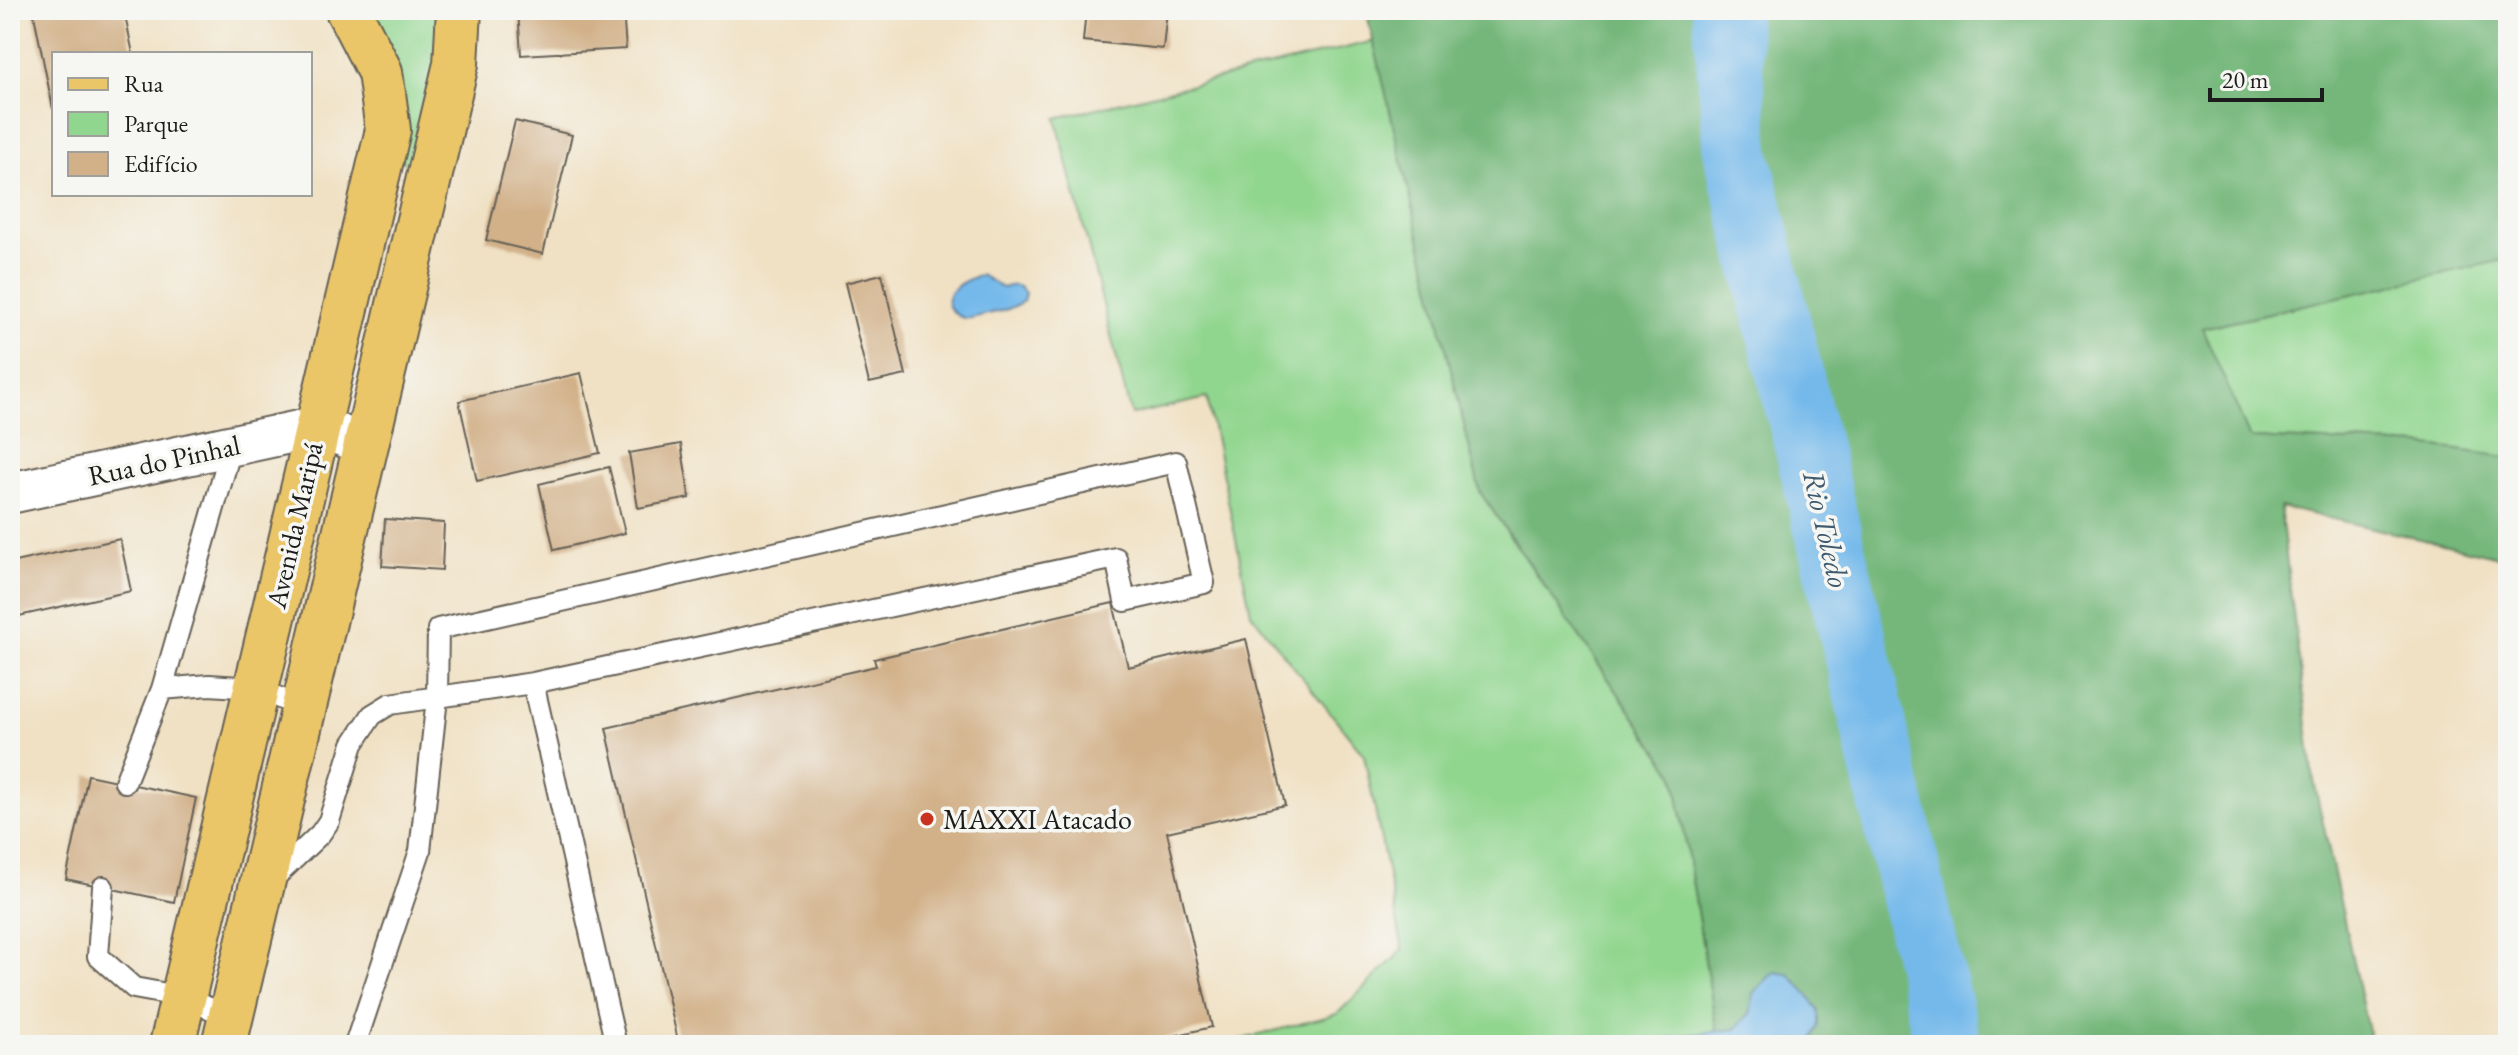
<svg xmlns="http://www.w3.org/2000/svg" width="2518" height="1055" font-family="'EB Garamond',serif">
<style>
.green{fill:#91d68f;stroke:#567956;stroke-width:2}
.forest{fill:#74b77a;stroke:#486a4b;stroke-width:2}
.water{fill:#75b9eb;stroke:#486a84;stroke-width:2}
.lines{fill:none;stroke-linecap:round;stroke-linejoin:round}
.river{stroke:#75b9eb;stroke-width:66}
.building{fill:#d2b189}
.lane-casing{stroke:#666157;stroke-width:24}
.street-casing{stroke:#666157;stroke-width:44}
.primary-casing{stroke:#666157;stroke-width:48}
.lane{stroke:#fff;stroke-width:20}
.street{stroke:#fff;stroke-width:40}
.primary{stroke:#ebc669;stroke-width:44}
.poi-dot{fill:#c8321e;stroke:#f6f6f2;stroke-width:3}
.labels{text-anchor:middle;stroke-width:7;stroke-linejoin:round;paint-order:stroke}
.street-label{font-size:28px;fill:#1c1c1c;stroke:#f6f6f2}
.poi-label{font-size:28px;fill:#1c1c1c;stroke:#f6f6f2;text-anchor:start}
.water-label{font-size:30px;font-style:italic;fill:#405b6f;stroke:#f6f6f2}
</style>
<rect width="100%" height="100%" fill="#f6f6f2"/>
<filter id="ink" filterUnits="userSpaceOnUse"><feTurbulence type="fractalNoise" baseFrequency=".0125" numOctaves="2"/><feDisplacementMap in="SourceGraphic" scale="16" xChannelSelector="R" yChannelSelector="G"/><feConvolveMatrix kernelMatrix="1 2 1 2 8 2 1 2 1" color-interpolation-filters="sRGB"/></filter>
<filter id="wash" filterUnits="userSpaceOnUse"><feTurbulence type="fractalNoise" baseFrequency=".006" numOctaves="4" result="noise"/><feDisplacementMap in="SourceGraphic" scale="32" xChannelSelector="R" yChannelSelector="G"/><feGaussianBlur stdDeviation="1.8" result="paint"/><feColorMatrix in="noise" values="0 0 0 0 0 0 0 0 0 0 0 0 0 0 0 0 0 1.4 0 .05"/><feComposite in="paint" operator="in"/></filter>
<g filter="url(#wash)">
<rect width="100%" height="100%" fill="#f0e1c4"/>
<path class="green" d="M367,10H440L436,64L411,167L400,160Z
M1374,41L1480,492L1675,776L1719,1045H1221L1337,1014L1403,950L1364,755L1251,613L1207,398L1131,415L1056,118Z
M2508,258V457L2421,445L2249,438L2201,328Z"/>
<path class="forest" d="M1366,10H2508V259L2202,328L2250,438L2421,445L2508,457V559L2280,507L2314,781L2371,1045H1719L1675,776L1480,492Z"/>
<path class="water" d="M981,275L1002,288C1013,285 1018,283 1025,293L1023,301C1013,309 1001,311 988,314C980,315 971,320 963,318C960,317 955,314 953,312C935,294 967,278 981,275Z
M1774,972L1789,974L1808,994L1819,1011V1025L1810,1045H1640L1679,1036L1736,1029L1751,1012L1753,993Z"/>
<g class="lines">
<path class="river" d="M1725,10L1737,153L1857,653L1948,1045"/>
</g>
<g id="blocks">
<path class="building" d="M33,10H124L133,54H54L53,109Z
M518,10H623L626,49L521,55Z
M1086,10H1167L1163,49L1083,41Z
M515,121L572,135L543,254L486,240Z
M882,274L906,375L869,383L845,283Z
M581,373L600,453L477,481L459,401Z
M681,444L690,498L638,508L629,453Z
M609,467L625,533L554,550L539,484Z
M385,519L444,523L442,570L382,566Z
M120,539L131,591L10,618V563Z
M1113,603L1128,667L1246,639L1285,805L1167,832L1212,1027L1135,1045H679L606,728L876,666L874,659Z
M88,775L196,798L174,902L66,879Z"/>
</g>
</g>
<g filter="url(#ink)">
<use href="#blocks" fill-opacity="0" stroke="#666157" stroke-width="2"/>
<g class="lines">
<g class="lane-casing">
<path id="lane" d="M533,683L616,1045
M162,689L232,445
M125,782L162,689L209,685L256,688L303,708
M271,881L320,834L329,821L353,744L372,715L390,704L533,683L1116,558L1125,601L1204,583L1176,462L438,629L437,698L420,851L355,1045
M103,887L98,956L134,988L183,997L230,1017"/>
</g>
<g class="street-casing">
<path id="street" d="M10,493L317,427L365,444"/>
</g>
<g class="primary-casing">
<path id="primary" d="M172,1045L388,130L380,72L348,10
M224,1045L456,64L459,10"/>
</g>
<use href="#lane" class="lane"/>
<use href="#street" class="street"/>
<use href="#primary" class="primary"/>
</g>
</g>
<circle class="poi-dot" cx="927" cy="819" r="8"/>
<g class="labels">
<g class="street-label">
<text transform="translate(164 460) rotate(-12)" y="10">Rua do Pinhal</text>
<text transform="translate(294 525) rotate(-77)" y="10">Avenida Maripá</text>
</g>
<g class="poi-label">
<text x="943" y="829">MAXXI Atacado</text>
</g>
<g class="water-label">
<text transform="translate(1826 529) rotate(77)" y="10">Rio Toledo</text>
</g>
</g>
<rect width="2518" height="1055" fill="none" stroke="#f6f6f2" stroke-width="40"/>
<rect x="52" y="52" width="260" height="144" fill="#f6f6f2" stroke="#9f9f9c" stroke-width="2"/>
<rect x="68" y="78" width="40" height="12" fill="#ebc669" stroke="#9f9f9c" stroke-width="2"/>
<text x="124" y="92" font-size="24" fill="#1c1c1c">Rua</text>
<rect x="68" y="112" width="40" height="24" fill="#91d68f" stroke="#9f9f9c" stroke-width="2"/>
<text x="124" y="132" font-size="24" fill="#1c1c1c">Parque</text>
<rect x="68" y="152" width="40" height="24" fill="#d2b189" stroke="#9f9f9c" stroke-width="2"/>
<text x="124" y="172" font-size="24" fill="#1c1c1c">Edifício</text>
<path d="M2210 88v12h112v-12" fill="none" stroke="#1c1c1c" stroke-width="4"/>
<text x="2222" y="88" font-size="24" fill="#1c1c1c" stroke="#f6f6f2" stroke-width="6" paint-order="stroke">20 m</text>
</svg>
